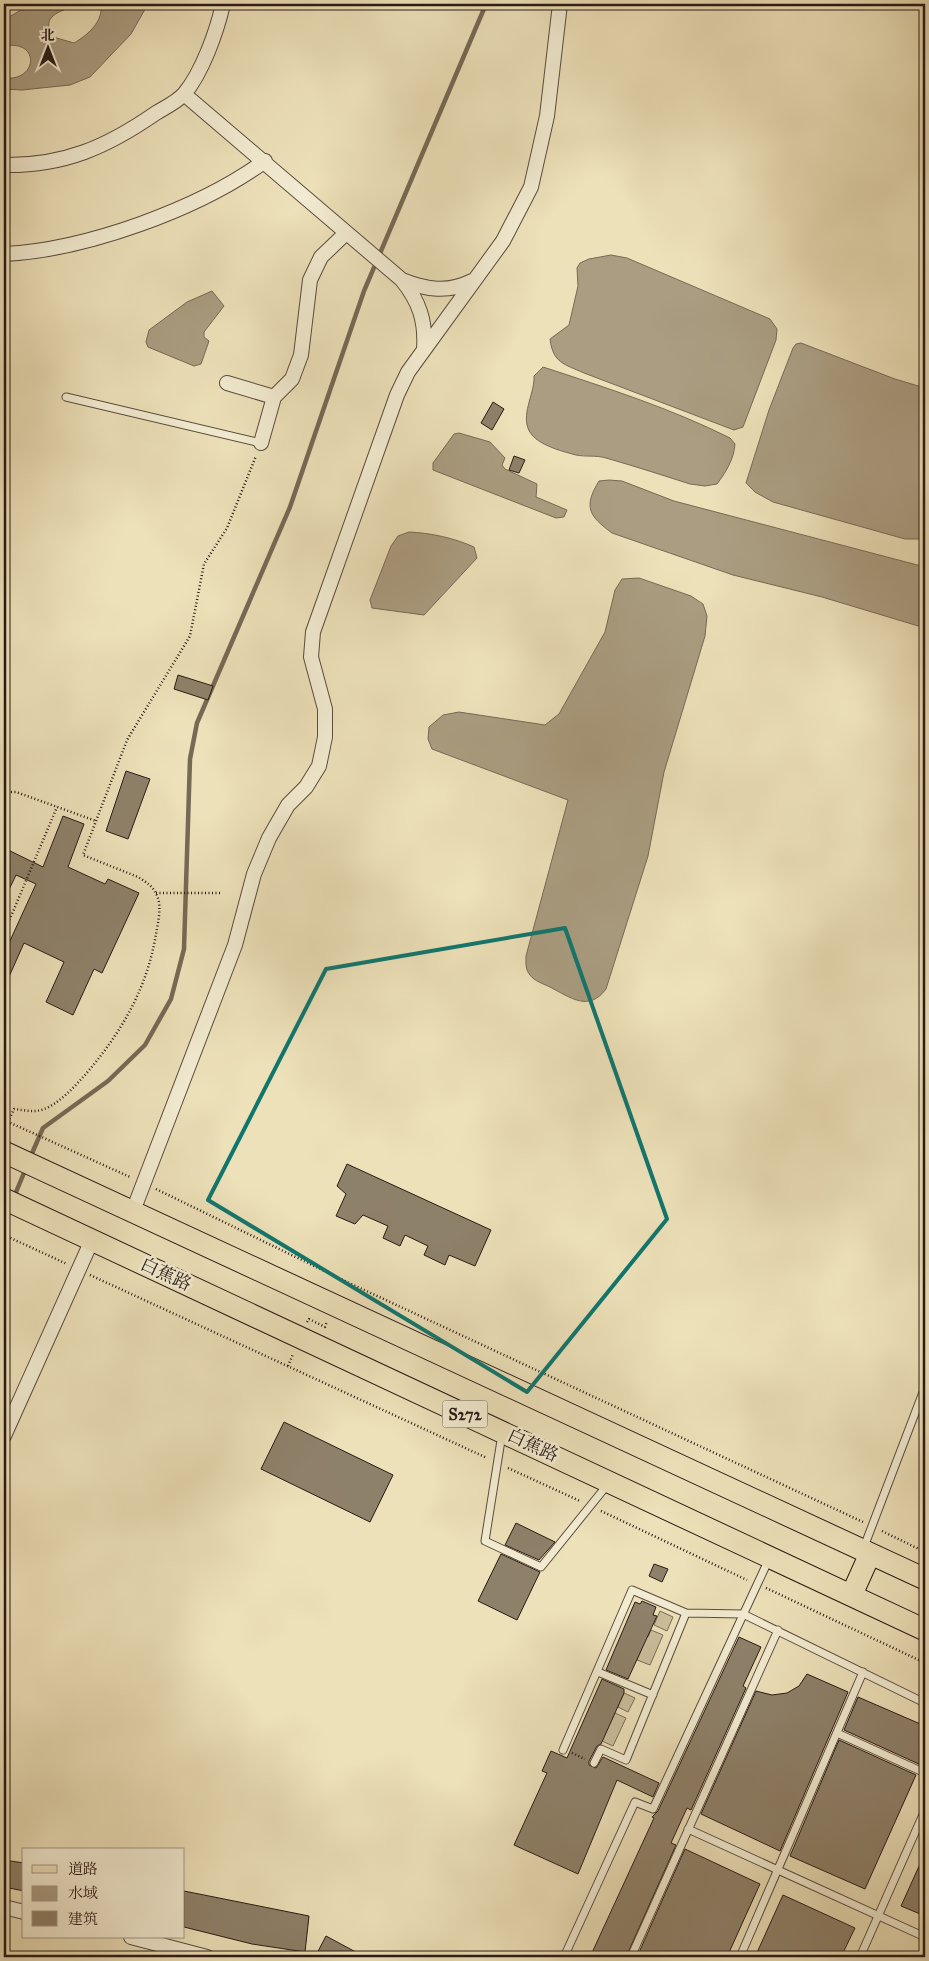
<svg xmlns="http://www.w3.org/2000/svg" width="929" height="1961" font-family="'IM FELL Great Primer','Noto Serif SC',serif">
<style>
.green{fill:#ccbf9d;stroke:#7a6c59}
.water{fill:#aa9d81;stroke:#766956}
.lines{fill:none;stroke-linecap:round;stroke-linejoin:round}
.stream{stroke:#766956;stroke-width:4.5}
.building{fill:#8e816a;stroke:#281a15}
.service-casing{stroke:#594c3e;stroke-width:9}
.minor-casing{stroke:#594c3e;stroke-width:16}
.primary-casing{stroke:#281a15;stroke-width:23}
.path{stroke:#281a15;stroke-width:2.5;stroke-dasharray:1 2.5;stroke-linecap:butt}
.service{stroke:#f3ecd2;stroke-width:7}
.minor{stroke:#f3ecd2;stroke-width:14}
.primary{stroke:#ede1b9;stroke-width:21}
.marked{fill:none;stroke:#0f766e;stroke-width:4;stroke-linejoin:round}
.labels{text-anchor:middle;stroke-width:5;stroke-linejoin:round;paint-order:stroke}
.shield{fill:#f3ecd2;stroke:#65594e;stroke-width:1}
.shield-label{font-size:16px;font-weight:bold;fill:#281a15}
.street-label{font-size:18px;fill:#281a15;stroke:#f3ecd2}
</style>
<rect width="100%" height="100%" fill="#ede1b9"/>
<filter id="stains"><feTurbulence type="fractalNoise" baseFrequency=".004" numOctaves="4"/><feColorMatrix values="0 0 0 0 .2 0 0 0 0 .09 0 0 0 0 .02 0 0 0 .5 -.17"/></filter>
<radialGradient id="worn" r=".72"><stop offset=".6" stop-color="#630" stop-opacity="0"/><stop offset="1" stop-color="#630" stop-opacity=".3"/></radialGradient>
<path class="green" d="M660,1611L673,1617L667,1631L654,1625Z
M651,1630L663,1635L650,1665L637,1660L641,1650L638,1648L644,1635L648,1637Z
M624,1693L635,1698L628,1712L618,1707Z
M615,1713L626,1718L613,1746L602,1741Z"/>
<path class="water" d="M31,4H81C65,10 38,14 53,37L74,43C86,36 101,24 101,9L96,4H148L131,34L90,77L70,85L22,90L4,89V78C38,82 41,39 4,46V20Z
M611,255L627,258L770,319L777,329L776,340L743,427L734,430L584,373C564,364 553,363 550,339L569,325L578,286L577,268L580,263L589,259Z
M212,291L224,306L204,332V337L209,341L201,364L194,366L148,347L146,342L149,330L187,302Z
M801,343L895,379L925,388V529L919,539H905L773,502L755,492L746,483L769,410L793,348L796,344Z
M543,367C607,388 670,408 730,438L735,444C734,459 726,472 717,484L705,486L690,484C662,475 634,466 606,458C596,455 586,457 576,455C561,451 533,444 528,428C522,412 535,392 534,376Z
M459,433L490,442L505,458L502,465L505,469L537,484L536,497L567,510L564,517L556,518L433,470V463L454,434Z
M609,480L622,481L674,501L925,567V628L822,597L733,575L612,533C589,516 583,507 599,481Z
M409,532C431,533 454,538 474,547L477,558L424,615L372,608L370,600L391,546L398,536Z
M639,578L691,596L703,604L707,616L705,636L664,772L648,856L606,989C589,1012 571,998 550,987C544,984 534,981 530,975C525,969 526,963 526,956L568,800L432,749L428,739L429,727L443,715L459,712L545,725L559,714L605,632L615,590L622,579Z"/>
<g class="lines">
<path class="stream" d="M30,1158L43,1128L108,1081L145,1045L171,999L184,949L190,759L197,723L290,507L364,291L486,4
M14,1197L26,1168
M4,1220L10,1207"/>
</g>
<path class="building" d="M493,402L504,409L492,430L481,423Z
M514,456L525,460L519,473L509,470Z
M178,675L213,686L208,700L174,689Z
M126,771L150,779L128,839L106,831Z
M63,816L84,824L68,867L105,884L108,879L139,893L102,973L94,969L73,1015L46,1002L64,962L24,943L4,988V954L36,884L16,875L4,900V848L43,867Z
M347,1164L491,1230L475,1266L449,1255L445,1265L424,1255L428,1246L405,1235L400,1246L383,1238L388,1226L363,1215L355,1224L336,1216L346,1194L337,1186Z
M284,1422L393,1475L370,1522L261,1469Z
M516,1523L555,1542L539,1560L505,1545Z
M501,1554L540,1572L517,1620L478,1601Z
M654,1564L668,1569L662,1582L649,1576Z
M642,1601L656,1607L653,1615L657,1616L628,1679L606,1670L635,1602L640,1604Z
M739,1637L761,1647L743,1686L746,1688L691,1810L687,1808L671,1843L676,1845L626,1957H590L654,1818L652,1817L658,1811Z
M807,1674L848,1692L780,1851L701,1814L756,1691L772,1695L787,1693L799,1686Z
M602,1679L624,1689V1693L601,1744L597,1746L589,1761V1765L596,1768L603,1757L659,1783L653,1797L617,1780L578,1874L514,1845L547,1773L542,1771L551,1751L567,1758Z
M858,1697L925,1726V1764L922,1762L921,1765L844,1730Z
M839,1740L916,1775L865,1889L790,1856Z
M685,1849L760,1884L727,1957H637Z
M925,1853V1916L901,1906Z
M4,1860L24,1863V1891L4,1887Z
M184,1891L309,1916L305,1952L252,1944L184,1927Z
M783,1895L855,1928L841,1957H755Z
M326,1936L365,1957H315Z"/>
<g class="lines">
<g class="service-casing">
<path id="service" d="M66,397L261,443
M502,1434L485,1541L541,1567L608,1484
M864,1547L925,1387
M598,1672L653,1695
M837,1733L925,1773
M563,1750L632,1590L686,1613L743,1614L925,1703
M594,1763L601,1749L626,1760L686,1613
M688,1829L925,1937
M564,1957L635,1802L653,1809L769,1559
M631,1957L778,1630
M740,1957L863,1672
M860,1957L925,1810"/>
</g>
<g class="minor-casing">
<path id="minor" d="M184,94L402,280C419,301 426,321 424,349
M4,165C64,166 107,147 156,113C164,108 177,102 184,94C202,73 217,31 223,4
M4,254C86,250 199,209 265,161
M402,280C427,290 448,293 472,281
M227,383L274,397
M261,443L274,397L292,379L301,355L310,280L321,257L345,234
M133,1211L235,945L254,874L269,838L288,805L306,787L319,766L325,737V709L311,657L313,632L397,395L408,372L503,241L531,187L547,116L560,4
M4,1436L92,1240
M4,1907L24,1912
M131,1937L207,1957"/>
</g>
<g class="primary-casing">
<path id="primary" d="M4,1152L925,1579
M4,1199L925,1630
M852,1594L870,1554"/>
</g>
<path class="path" d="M4,792H16L96,821
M156,893H221
M4,933L57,807
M4,1120L130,1177
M8,1122L14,1109C24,1110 34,1113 44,1109C60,1103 74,1087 85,1075C121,1033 147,989 156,934C158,923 162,906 157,896C154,887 146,882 138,877L83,855L127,740L190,636L204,564L227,528L256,456
M156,1189L347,1282L863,1522
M4,1235L67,1264
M90,1275L487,1458
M307,1322L309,1319L325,1327L327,1321
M288,1366L293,1354
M508,1468L580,1501
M601,1511L747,1580
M882,1531L925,1552
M766,1588L925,1663
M572,1753L585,1759
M127,1957L129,1951"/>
<use href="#service" class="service"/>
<use href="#minor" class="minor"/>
<use href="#primary" class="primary"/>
</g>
<path class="marked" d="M565,928L667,1219L527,1392L208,1200L326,969Z"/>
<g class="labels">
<rect class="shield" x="442.5" y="1400.5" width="45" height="27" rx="4"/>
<g class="shield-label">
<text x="465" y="1420">S272</text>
</g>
<g class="street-label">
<text transform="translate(166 1274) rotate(25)" y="6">白蕉路</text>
<text transform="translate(533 1445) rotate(25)" y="6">白蕉路</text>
</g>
</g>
<rect width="929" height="1961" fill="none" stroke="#ede1b9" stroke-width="20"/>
<rect x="5" y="5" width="919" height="1951" fill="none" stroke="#281a15" stroke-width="2.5"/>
<rect x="10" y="10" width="909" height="1941" fill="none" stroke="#281a15"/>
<rect x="22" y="1848" width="162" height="90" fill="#f3ecd2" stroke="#a29886"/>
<rect x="32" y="1865" width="25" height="8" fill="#ede1b9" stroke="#a29886"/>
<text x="68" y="1874" font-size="15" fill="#281a15">道路</text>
<rect x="32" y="1886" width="25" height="15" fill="#aa9d81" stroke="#a29886"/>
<text x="68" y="1898" font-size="15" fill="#281a15">水域</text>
<rect x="32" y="1911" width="25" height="15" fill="#8e816a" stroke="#a29886"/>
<text x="68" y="1924" font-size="15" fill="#281a15">建筑</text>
<g transform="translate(48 48)" stroke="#f3ecd2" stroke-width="4" paint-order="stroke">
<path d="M0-4L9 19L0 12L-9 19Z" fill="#281a15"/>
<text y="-8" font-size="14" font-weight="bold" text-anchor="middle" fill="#281a15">北</text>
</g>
<rect width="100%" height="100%" filter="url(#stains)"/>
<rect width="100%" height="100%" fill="url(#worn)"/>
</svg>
